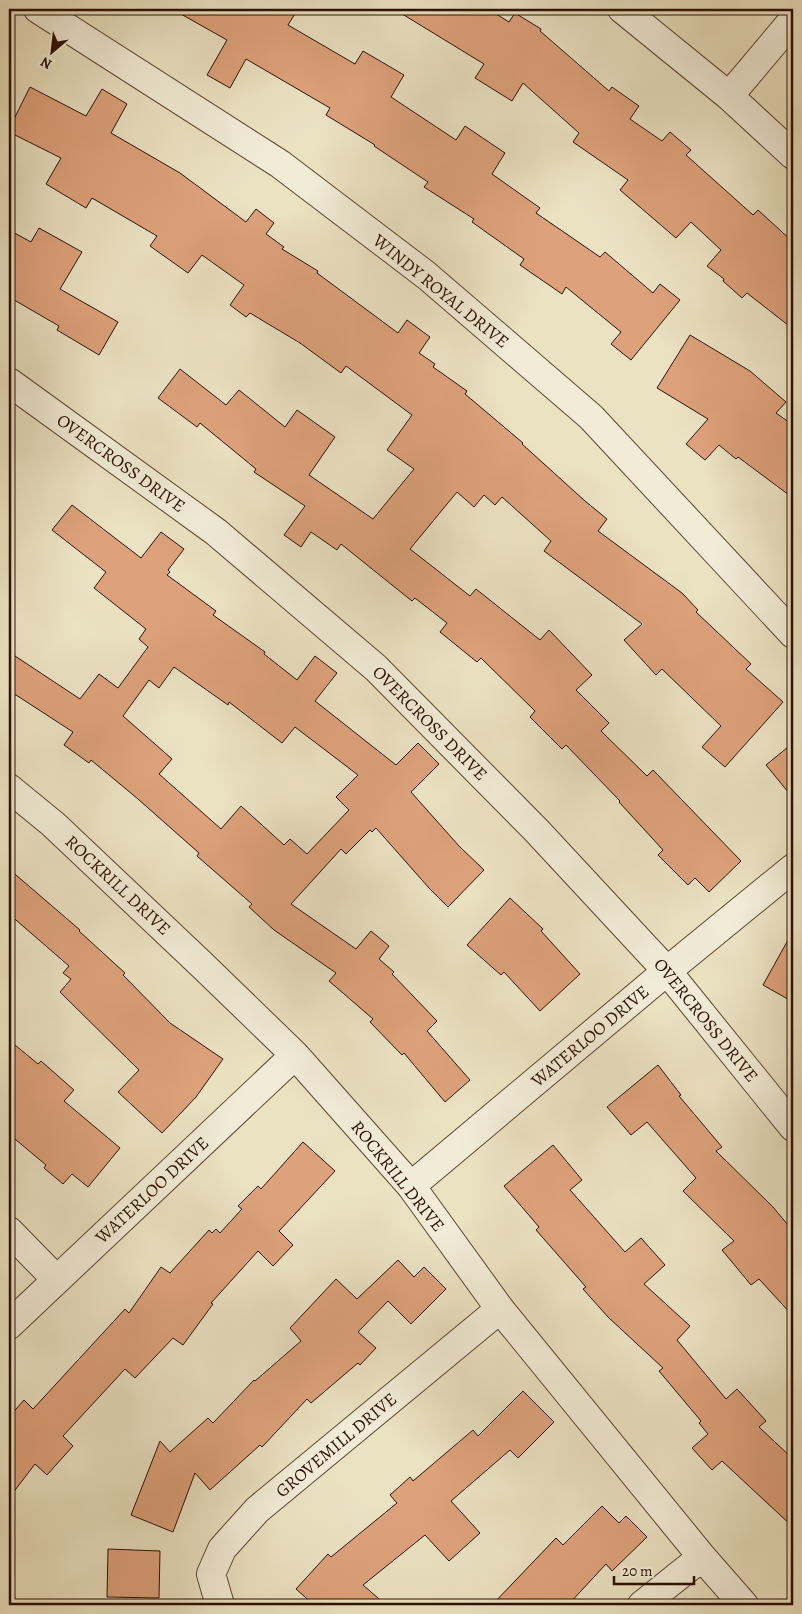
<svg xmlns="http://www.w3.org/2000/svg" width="802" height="1614" font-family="Alegreya,serif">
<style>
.building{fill:#dda27b;stroke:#2c1101;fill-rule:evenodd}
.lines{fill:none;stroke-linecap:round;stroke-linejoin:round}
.minor-casing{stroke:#5c4531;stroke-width:30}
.minor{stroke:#f2ecd7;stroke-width:28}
.labels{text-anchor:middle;stroke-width:5;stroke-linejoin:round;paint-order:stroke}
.street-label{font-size:18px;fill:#2c1101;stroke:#f2ecd7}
</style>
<rect width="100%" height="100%" fill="#ebe2c2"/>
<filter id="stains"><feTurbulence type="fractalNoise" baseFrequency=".004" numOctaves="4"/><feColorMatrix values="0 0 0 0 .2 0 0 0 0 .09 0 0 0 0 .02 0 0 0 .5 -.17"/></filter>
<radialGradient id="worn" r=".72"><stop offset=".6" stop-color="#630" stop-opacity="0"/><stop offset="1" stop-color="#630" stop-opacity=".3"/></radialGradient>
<path class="building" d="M172,9H298L288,25L355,64L363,51L404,75L391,97L456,140L465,126L505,153L492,174L540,208L536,213L600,257L605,252L653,293L660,284L680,300L631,360L611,344L621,332L566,287L562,294L520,265L524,259L472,222L474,219L424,187L428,182L374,146L375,145L326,115L330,108L246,59L230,88L207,75L227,40Z
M394,9H488L509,22L515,13L541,29L540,31L609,91L612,87L639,106L630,119L662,141L670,132L691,150L686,155L753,215L758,210L793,242V329L747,293L742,298L723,281L724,279L707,266L721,250L691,222L676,238L620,190L628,180L573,142L579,133L523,83L512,101L475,78L484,64Z
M30,87L86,116L102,89L127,104L111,133L180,173L246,222L256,209L274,223L266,234L284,247L282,249L318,271L317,273L398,333L407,320L430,337L419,353L435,364L433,367L467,391L465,394L523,443L522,444L585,501L607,519L598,531L682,593L698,610L696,612L751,664L746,669L783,702L725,767L702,747L721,726L662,669L656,675L624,640L642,624L544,551L551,541L502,497L495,505L484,495L474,507L457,492L410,549L470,596L476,589L540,640L549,630L592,675L576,690L609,723L601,731L647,776L653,770L741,861L709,892L695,878L688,885L658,855L663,850L619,802L620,801L566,745L562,749L530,717L535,711L481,658L477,662L440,632L447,623L415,598L412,601L341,544L337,550L311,532L301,547L284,535L305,506L254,472L256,469L200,423L197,427L158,398L180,369L226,405L239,390L285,427L297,410L335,437L309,475L373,519L414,469L387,450L412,415L346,366L341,373L300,343L250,313L246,317L230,305L244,285L202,255L188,273L150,246L157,236L92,198L86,208L46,184L61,158L9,132V129Z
M39,228L82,252L60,289L118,322L99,355L57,330L59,326L9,297V230L31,242Z
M690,335L750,371L786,402L776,413L793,425V498L738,457L736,459L719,445L705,460L686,444L708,419L657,388Z
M72,505L141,558L161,532L184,549L168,570L170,572L167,575L216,611L213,615L265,652L264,654L297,680L315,656L337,673L315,701L396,765L418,743L439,764L411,792L459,846L484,870L448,907L429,888L376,828L372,832L370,830L346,854L341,849L291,904L356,949L371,931L389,946L379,959L394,972L392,974L437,1021L427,1031L470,1080L445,1102L404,1053L402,1055L370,1022L373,1019L329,981L336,973L274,930L249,907L252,904L197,856L199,853L138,799L91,760L89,763L64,745L73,732L16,695H9V652L80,699L99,674L118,688L148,647L139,639L146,629L94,588L106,572L52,530ZM174,667L228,705L229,702L282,743L295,727L358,775L336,797L349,810L307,854L290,839L284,845L241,806L221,829L159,774L172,759L123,716L149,680L159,688Z
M793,743V798L766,765Z
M9,869L80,930L79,931L125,973L123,975L170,1023L223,1059L196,1097L162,1133L118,1092L139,1070L60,992L71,979L63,973L69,966L9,914Z
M510,898L543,929L541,931L580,974L540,1011L504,972L501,975L467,945Z
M793,931V1002L763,985Z
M9,1040L38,1064L41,1061L74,1090L64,1101L120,1148L88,1187L72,1174L63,1184L44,1168L46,1165L9,1134Z
M658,1065L681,1095L679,1096L722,1147L716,1151L773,1207L793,1231V1316L759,1279L751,1285L722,1250L734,1241L683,1191L696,1178L647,1122L631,1135L607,1107Z
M303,1142L335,1171L279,1231L293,1245L273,1266L258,1251L211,1303L213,1304L183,1345L173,1338L135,1378L125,1369L63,1436L73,1446L47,1475L35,1464L9,1498V1417L24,1400L33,1409L125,1309L129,1313L161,1267L170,1273L209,1230L212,1233L216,1229L220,1233L242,1209L238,1206L258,1186L261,1189Z
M553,1145L582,1180L570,1190L625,1252L641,1238L665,1265L644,1284L690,1326L677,1340L726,1399L737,1389L766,1421L759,1427L793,1459V1527L722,1461L712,1470L692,1448L708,1434L699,1423L701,1421L659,1371L663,1368L608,1317L583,1289L586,1287L536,1230L539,1227L504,1186Z
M398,1260L414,1277L424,1267L446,1289L411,1324L388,1301L358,1332L376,1348L360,1365L358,1363L311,1403L307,1399L262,1447L260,1445L210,1490L195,1473L173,1532L131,1515L160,1441L170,1452L208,1418L213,1423L254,1380L255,1381L301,1341L290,1328L336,1279L357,1299Z
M523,1391L554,1422L518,1458L510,1450L451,1501L480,1533L449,1561L425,1535L363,1585L386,1605H314L296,1589L328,1554L331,1557L397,1503L390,1495L410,1477L413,1481L473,1430L478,1436Z
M602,1506L619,1523L626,1516L647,1537L612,1571L606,1564L568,1605H492L556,1538L563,1545Z
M108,1549L160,1551L159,1598L107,1597Z"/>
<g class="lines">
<g class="minor-casing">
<path id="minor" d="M38,9L280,164L426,275L591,417L793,634
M622,9L729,96L793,155
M729,96L793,20
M9,382L216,532L376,668L537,831L667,971L793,1127
M9,788L53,824L200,963L295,1055L411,1186L500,1309L702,1557L744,1605
M411,1186L667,971L793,868
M9,1231L56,1279
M9,1325L295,1055
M220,1605L211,1574L222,1549L257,1510L500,1309
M642,1605L702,1557"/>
</g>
<use href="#minor" class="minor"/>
</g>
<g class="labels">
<g class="street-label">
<text transform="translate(441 291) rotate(39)" y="6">WINDY ROYAL DRIVE</text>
<text transform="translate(121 463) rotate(36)" y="6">OVERCROSS DRIVE</text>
<text transform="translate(430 723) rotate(45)" y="6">OVERCROSS DRIVE</text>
<text transform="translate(118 885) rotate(43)" y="6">ROCKRILL DRIVE</text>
<text transform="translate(706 1020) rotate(51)" y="6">OVERCROSS DRIVE</text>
<text transform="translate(590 1036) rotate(-40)" y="6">WATERLOO DRIVE</text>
<text transform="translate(398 1176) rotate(51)" y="6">ROCKRILL DRIVE</text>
<text transform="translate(152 1190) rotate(-43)" y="6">WATERLOO DRIVE</text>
<text transform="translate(336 1445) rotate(-40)" y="6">GROVEMILL DRIVE</text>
</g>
</g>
<rect width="802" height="1614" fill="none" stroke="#ebe2c2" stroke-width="30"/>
<rect x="10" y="10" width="782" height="1594" fill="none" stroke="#2c1101" stroke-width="2.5"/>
<rect x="15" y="15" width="772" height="1584" fill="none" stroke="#2c1101"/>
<g transform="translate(52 52) rotate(208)" stroke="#f2ecd7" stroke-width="4" paint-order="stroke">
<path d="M0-4L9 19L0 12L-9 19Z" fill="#2c1101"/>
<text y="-8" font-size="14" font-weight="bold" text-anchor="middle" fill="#2c1101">N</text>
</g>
<path d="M614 1576v8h80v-8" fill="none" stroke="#2c1101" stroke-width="2.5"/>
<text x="622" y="1576" font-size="15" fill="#2c1101" stroke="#f2ecd7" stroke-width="4" paint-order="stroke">20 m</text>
<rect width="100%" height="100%" filter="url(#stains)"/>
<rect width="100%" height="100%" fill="url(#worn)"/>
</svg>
